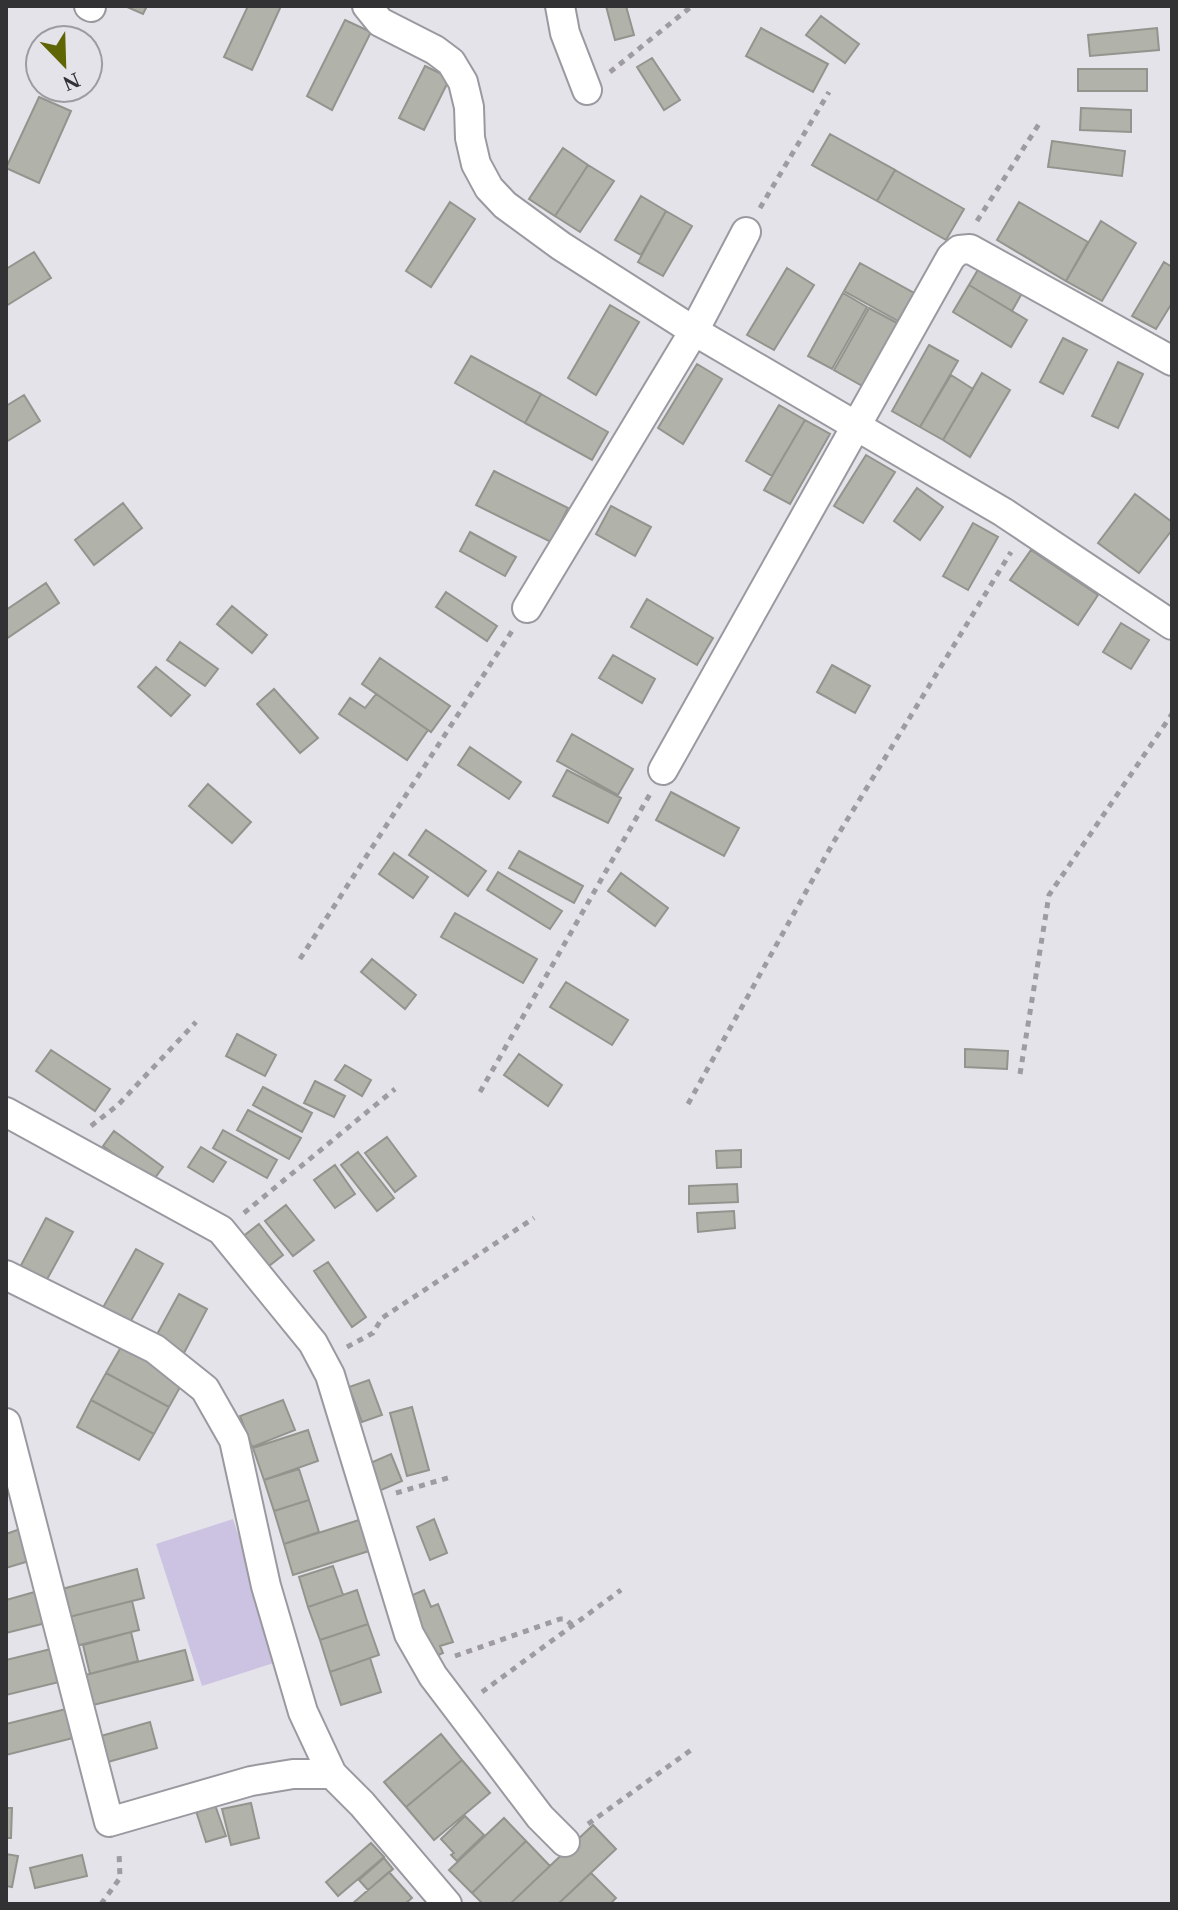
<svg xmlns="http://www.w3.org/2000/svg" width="1178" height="1910" font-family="'Times New Roman',serif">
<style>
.green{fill:#ccc2e2}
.building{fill:#b1b2aa;stroke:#93948d;stroke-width:2}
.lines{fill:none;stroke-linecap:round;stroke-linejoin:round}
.minor-casing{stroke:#9b99a0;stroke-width:32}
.path{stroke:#9e9ca2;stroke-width:5;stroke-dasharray:6 6;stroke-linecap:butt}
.minor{stroke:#fff;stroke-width:28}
</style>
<rect width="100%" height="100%" fill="#e5e3ea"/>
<path class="green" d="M233,1519L280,1661L202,1686L156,1544Z"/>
<path class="building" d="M125,6H147L143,14Z
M248,6H281L252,70L224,57Z
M606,6H626L634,35L615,40Z
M821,16L859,44L845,63L806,35Z
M345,20L371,32L332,110L307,96Z
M761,28L828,64L813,92L746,56Z
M1157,28L1159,50L1090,56L1088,35Z
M652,58L680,100L664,110L637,67Z
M425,66L450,78L424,130L399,118Z
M1078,69H1147V91H1078Z
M39,97L71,111L39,183L6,168Z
M1081,108L1131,110V132L1080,130Z
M830,134L895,170L877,201L812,165Z
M1052,141L1125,151L1122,176L1048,167Z
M563,148L588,165L555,216L529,199Z
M588,165L614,181L580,232L555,216Z
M895,170L964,209L946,240L877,201Z
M641,196L666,211L641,255L615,240Z
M450,202L475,219L431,287L406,271Z
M1019,202L1088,242L1066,281L997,240Z
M666,211L692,226L663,276L638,262Z
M1101,221L1136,243L1102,301L1066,281Z
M34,252L51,278L6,306V269Z
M983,261L1026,286L1012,311L969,285Z
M1164,262L1172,267V303L1156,329L1132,316Z
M860,263L914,293L898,321L844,291Z
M787,268L814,285L774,350L747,335Z
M969,285L1027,320L1011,347L953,312Z
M843,293L867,307L832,369L808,356Z
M610,305L639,322L596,395L568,378Z
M869,308L899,324L864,387L834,370Z
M1063,338L1087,350L1063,394L1040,382Z
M929,345L958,361L920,427L892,411Z
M471,356L541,394L525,423L455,383Z
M1118,362L1143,374L1118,428L1092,416Z
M697,364L722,379L683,444L658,428Z
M982,373L1010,390L970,457L943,440Z
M951,375L973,389L943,440L920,427Z
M541,394L608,432L592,460L525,423Z
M24,395L40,421L6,442V406Z
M779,405L805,420L772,476L746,461Z
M805,420L830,434L790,504L764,490Z
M866,455L895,472L863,523L834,506Z
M494,471L568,508L551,542L476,505Z
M917,488L943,507L920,540L894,521Z
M1135,494L1172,522V530L1139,573L1098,543Z
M123,503L142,528L94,565L75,540Z
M611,506L651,527L635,556L596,534Z
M973,523L998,537L968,590L943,576Z
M470,532L516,557L505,576L460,551Z
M1031,550L1098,595L1078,625L1010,580Z
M46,583L59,603L6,639V610Z
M446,592L497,626L487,641L436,607Z
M647,599L713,638L697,665L631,627Z
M232,606L267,635L252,653L217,624Z
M1121,623L1149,640L1131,669L1103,652Z
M180,642L218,669L205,686L167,660Z
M613,655L655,679L642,703L599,678Z
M380,658L450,706L431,732L362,684Z
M832,665L870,686L855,713L817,692Z
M156,667L190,695L171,716L138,687Z
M274,689L318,738L300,753L257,704Z
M376,694L428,730L407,760L339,714L350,698L365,708Z
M572,734L633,769L618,795L557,761Z
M470,747L521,782L509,799L458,765Z
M567,770L621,798L608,823L553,796Z
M208,784L251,822L232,843L189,806Z
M671,792L739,828L724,856L656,820Z
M426,830L486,871L468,896L409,855Z
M519,851L583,886L574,903L509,868Z
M394,853L428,877L413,898L379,874Z
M498,872L562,911L550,929L487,890Z
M621,873L668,908L655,926L608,891Z
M455,913L537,959L523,983L441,937Z
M372,959L416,995L405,1009L361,972Z
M566,982L628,1020L612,1045L550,1007Z
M237,1034L276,1055L265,1076L226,1056Z
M965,1049L1008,1051L1007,1069L965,1067Z
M51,1050L110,1089L95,1111L36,1071Z
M519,1054L562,1085L548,1106L504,1075Z
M345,1065L371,1080L362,1096L335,1080Z
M315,1081L345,1096L334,1117L304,1103Z
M263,1087L312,1113L302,1132L253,1105Z
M248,1110L301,1138L289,1159L237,1130Z
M223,1130L277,1160L267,1178L213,1148Z
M114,1131L163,1167L152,1182L103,1146Z
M387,1137L416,1176L395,1192L365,1153Z
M201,1147L226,1162L213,1182L188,1167Z
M741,1150V1167L717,1168L716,1151Z
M358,1152L394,1198L377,1211L341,1165Z
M335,1165L355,1194L335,1208L314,1180Z
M737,1184L738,1202L689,1204V1186Z
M286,1205L314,1240L293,1256L265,1221Z
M734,1211L735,1228L698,1232L697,1213Z
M46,1218L73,1232L45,1283L19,1269Z
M259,1224L283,1255L265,1269L241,1238Z
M136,1249L163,1264L128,1326L101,1311Z
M328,1262L366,1317L352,1327L314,1271Z
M179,1294L207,1309L184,1353L155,1338Z
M121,1347L184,1380L169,1407L106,1373Z
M106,1373L169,1407L154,1434L91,1400Z
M369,1380L382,1415L362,1422L349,1387Z
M91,1400L154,1434L139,1460L77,1427Z
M283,1400L295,1430L252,1447L240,1416Z
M412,1407L429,1470L407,1476L390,1413Z
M308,1430L318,1461L264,1480L253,1448Z
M391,1454L402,1481L379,1491L368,1464Z
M299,1469L309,1500L274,1511L264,1480Z
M309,1500L319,1532L284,1544L274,1511Z
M362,1519L372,1550L293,1575L284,1544Z
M434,1519L447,1553L430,1560L417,1527Z
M20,1529L29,1561L6,1568V1534Z
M333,1566L343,1595L308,1607L299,1577Z
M137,1569L144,1598L69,1617L62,1589Z
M357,1590L368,1624L320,1640L308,1607Z
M424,1590L431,1607L438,1604L453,1642L440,1646L443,1653L432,1658L408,1597Z
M38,1591L46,1623L6,1633V1600Z
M132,1601L139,1630L76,1646L69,1617Z
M368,1624L379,1655L330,1672L320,1640Z
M131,1632L138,1661L90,1674L83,1645Z
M55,1648L63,1681L6,1695V1660Z
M185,1650L193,1680L93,1705L85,1675Z
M370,1658L381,1692L341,1705L330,1672Z
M66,1709L73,1738L6,1755V1724Z
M150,1722L157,1748L108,1762L101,1736Z
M441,1734L462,1760L406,1807L384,1782Z
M462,1760L490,1793L434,1840L406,1807Z
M251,1803L259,1838L231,1845L222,1809Z
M215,1805L226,1836L206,1842L196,1811Z
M6,1808H12L11,1838H6Z
M465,1816L484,1835L457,1861L451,1855L454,1853L441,1839Z
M504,1818L526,1841L472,1893L449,1870Z
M593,1825L616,1849L558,1904H510Z
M526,1841L550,1866L510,1904H483L472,1893Z
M371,1843L384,1857L338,1896L326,1882Z
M6,1854L18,1856L12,1887L6,1886Z
M82,1855L87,1876L35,1888L30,1868Z
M384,1858L393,1869L368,1890L359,1880Z
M389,1872L412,1898L405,1904H352Z
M591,1873L616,1898L610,1904H558Z"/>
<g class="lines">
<g class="minor-casing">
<path id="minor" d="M89,6L91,7
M367,6L380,22L435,50L451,62L463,82L469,107L470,138L476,164L489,188L505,205L561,246L694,331L1003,512L1172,625
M560,6L565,33L587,90
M527,608L694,331L746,232
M663,770L951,257L959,250L970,249L1172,361
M6,1112L221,1230L313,1343L330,1375L409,1634L433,1676L540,1817L565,1842
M6,1275L155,1349L205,1389L234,1440L266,1586L303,1712L332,1774L362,1804L447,1904
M6,1423L109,1822L251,1781L293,1774H332"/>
</g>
<path class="path" d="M610,72L692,6
M760,208L829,92
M977,221L1039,124
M300,959L512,631
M1020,1074L1049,895L1172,714
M480,1092L650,794
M688,1104L833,843L1011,552
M91,1126L118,1105L196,1022
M244,1213L395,1089
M347,1347L373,1333L382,1318L391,1312L534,1218
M396,1493L451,1477
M455,1656L560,1619H565L572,1625
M482,1692L621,1590
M588,1824L691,1750
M101,1904L120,1878L119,1852"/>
<use href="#minor" class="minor"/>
</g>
<rect width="1178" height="1910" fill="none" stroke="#323134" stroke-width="16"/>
<g transform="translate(64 64) rotate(157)"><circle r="38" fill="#e5e3ea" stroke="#9d9ca1" stroke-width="2"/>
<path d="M0-6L14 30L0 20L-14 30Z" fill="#5f6502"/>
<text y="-12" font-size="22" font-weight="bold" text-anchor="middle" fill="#323134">N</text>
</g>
</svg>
